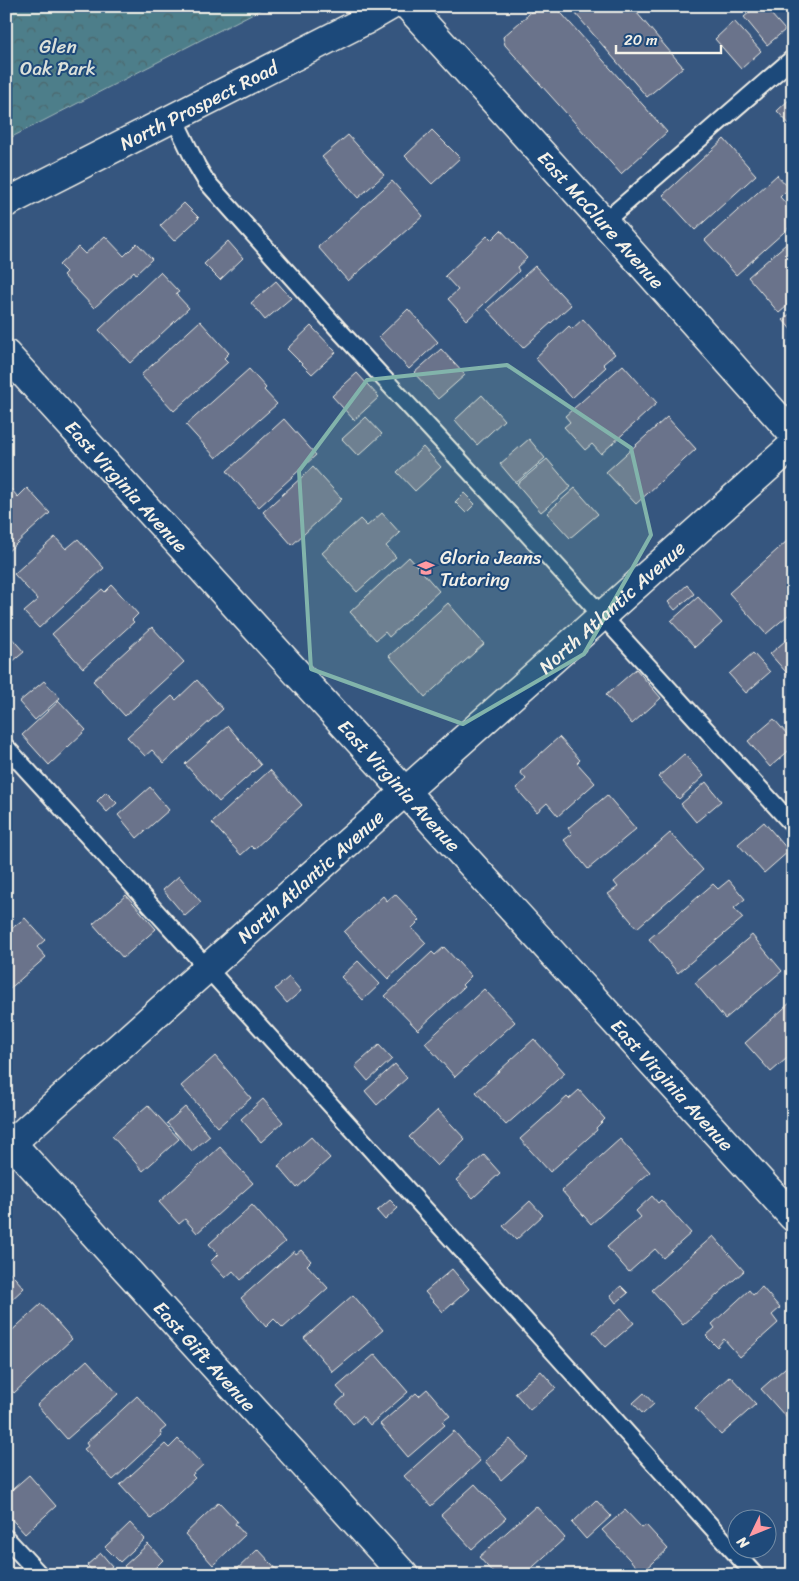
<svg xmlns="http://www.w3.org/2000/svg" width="799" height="1581" font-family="Sriracha,sans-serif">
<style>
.park{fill:url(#park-crowns);stroke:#a1b8b9}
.building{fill:#6a738b;stroke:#f4f1e8}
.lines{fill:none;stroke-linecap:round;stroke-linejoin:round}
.lane-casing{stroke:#f4f1e8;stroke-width:20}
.street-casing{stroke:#f4f1e8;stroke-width:31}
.secondary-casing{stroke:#f4f1e8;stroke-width:31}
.lane{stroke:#1f4a7a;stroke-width:16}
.street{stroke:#1f4a7a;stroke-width:28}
.secondary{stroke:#1f4a7a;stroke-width:28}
.marked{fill:#82b4ab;fill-opacity:0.2;stroke:#82b4ab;stroke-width:4;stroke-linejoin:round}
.labels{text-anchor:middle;stroke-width:4;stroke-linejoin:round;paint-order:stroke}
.park-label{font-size:19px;fill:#dbe0da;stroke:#1f4a7a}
.street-label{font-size:19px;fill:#f4f1e8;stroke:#1f4a7a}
.poi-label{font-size:19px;fill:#f4f1e8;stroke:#1f4a7a;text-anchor:start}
</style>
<defs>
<pattern id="park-crowns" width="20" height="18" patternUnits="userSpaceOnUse" patternTransform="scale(1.25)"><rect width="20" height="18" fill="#4e7e8a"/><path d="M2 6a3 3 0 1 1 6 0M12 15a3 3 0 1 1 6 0" fill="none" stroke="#4c666b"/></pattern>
</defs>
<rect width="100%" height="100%" fill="#36567f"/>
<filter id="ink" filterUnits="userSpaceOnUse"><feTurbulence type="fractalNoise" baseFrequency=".02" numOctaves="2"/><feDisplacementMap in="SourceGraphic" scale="10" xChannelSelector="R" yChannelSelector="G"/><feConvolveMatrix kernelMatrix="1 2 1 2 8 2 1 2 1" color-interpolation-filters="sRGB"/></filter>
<g filter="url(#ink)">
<path class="park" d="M6,6H267L6,140Z"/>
<path class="building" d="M538,6H555L667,132L621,174L505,45L503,37Z
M569,6H631L683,67L647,97Z
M757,6H764L785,30L767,45L744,17Z
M734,21L761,51L741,69L715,39Z
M793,96V128L777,111Z
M432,130L460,158L432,184L405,156Z
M348,135L384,175L358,198L322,157Z
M724,139L756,175L695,230L663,195Z
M777,175L789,188L780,197L793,211V224L736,275L705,240Z
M392,181L423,216L348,281L318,247Z
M184,203L199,218L174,241L160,226Z
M501,230L527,258L517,267L519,271L467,320L448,299L458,290L445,276L487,236L491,240Z
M105,236L124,256L137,243L152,259L136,274L134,271L94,308L63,275L66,272L59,265L78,247L85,254Z
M793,238V301L779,313L748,277Z
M228,241L243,258L220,280L204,264Z
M535,266L571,305L523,348L487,309Z
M160,272L179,292L176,294L189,308L130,363L99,330Z
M276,281L291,298L265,320L251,303Z
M408,309L438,342L409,369L379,337Z
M793,311V332L783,320Z
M583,319L615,354L603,364L606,367L572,398L535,358L569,326L572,329Z
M200,321L229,353L224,358L228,362L174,411L141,375Z
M311,326L336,352L312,374L287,349Z
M441,349L465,375L438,399L414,373Z
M623,365L657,403L601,454L592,444L585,450L564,427L570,422L565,416Z
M249,369L266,388L264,390L277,404L216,458L186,425Z
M357,373L379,397L354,420L332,396Z
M482,395L504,420L477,445L455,420Z
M366,417L382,434L358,456L342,439Z
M667,417L696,449L636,504L606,472Z
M284,419L316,455L259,507L227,471Z
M529,439L545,458L516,483L500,464Z
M423,447L441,467L415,491L397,472Z
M547,459L571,487L541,512L517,484Z
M313,467L342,499L292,545L263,512Z
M10,488L18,497L27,488L50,513L6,553V491Z
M575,488L598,514L570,538L547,513Z
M464,493L475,504L466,513L455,502Z
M382,513L400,533L386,546L396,557L357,592L322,553L360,519L367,526Z
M55,537L66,549L78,539L104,568L39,628L24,612L38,600L14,574Z
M787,541L793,548V611L766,634L729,593Z
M409,557L439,591L389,637L385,632L376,640L350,612Z
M112,585L138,614L132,620L134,622L83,668L52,634L102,589L105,592Z
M687,585L694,594L675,610L668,602Z
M698,597L722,623L695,647L671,621Z
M448,603L484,644L425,697L389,656Z
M152,627L184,662L125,716L93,681Z
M793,634V680L770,654Z
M9,635L24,652L6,667V638Z
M753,653L770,672L746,693L729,674Z
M636,669L661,698L632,724L606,695Z
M197,680L223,709L164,763L152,750L145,756L127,737L172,696L176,700Z
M44,681L60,698L35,720L19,702Z
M59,701L86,730L49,765L22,735Z
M774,719L793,741V747L770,767L748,741Z
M228,726L261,765L219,802L185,764Z
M559,737L580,760L577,763L595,783L558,816L547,803L537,812L516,788L526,779L520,772Z
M684,754L704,776L679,799L658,777Z
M270,770L302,805L254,849L251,846L241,855L212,823Z
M706,782L721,801L696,822L681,804Z
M150,787L169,810L137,838L118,815Z
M106,792L117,803L107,812L97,801Z
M607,795L636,829L588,869L564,840L572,834L568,828Z
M764,822L789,851L764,873L738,844Z
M670,833L703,870L637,928L608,894L618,887L614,882Z
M179,876L201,902L185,916L163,890Z
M729,880L745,899L734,908L743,918L678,973L649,939L713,884L718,889Z
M395,894L420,920L412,928L426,943L388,979L344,932L383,896L387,901Z
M126,895L156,929L123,958L93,924Z
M25,918L45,940L37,947L46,957L6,992V933Z
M752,935L782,971L725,1019L695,983Z
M444,947L471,976L462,985L464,987L418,1030L385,996L432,952L435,955Z
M358,961L380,984L363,1000L341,977Z
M289,977L301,991L287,1003L275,989Z
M484,989L515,1022L455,1077L425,1043Z
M792,1001L793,1053L771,1072L745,1043Z
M534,1039L565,1073L506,1125L476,1092Z
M379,1045L392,1059L368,1081L355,1066Z
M215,1056L251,1098L218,1127L181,1086Z
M395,1064L407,1078L377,1105L365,1091Z
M579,1090L605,1119L596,1128L597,1130L550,1172L520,1139L567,1097L569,1099Z
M263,1099L283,1122L261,1142L241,1119Z
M148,1105L179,1139L143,1171L112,1136Z
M185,1107L210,1136L192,1151L167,1123Z
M438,1110L465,1139L437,1166L409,1137Z
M311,1137L330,1158L297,1188L278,1166Z
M620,1139L650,1172L591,1224L562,1191Z
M220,1147L253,1183L197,1233L185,1219L179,1224L159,1202Z
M484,1155L500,1173L473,1198L456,1180Z
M652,1196L658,1203L661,1200L691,1233L663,1258L655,1249L629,1272L607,1247L641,1217L636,1211Z
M390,1200L398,1208L385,1220L377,1211Z
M530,1201L543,1215L516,1240L503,1226Z
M252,1205L285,1242L241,1280L233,1271L225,1278L210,1262L218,1254L209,1244Z
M713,1236L744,1271L683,1325L652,1290Z
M301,1250L311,1261L307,1265L328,1288L283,1328L274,1319L266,1327L241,1298L294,1251L296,1254Z
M6,1268L24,1288L6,1305Z
M452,1269L469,1289L443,1312L425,1292Z
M621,1286L628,1293L616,1303L610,1295Z
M762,1287L780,1308L772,1315L778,1323L740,1357L724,1339L717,1347L706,1336L715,1328L712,1324L749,1290L753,1295Z
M353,1295L383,1330L333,1372L304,1338Z
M41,1304L72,1339L14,1393L6,1384V1336Z
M621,1308L634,1323L606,1347L593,1332Z
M375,1354L408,1392L370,1425L362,1416L353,1424L336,1404L345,1396L337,1387Z
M87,1360L118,1394L67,1439L37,1405Z
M793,1361V1425L761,1389Z
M541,1371L556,1388L530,1410L515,1393Z
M730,1376L756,1404L721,1435L695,1408Z
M427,1389L450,1416L442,1422L445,1425L408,1457L380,1424L416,1393L419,1396Z
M644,1393L654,1404L643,1414L633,1403Z
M137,1396L166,1427L160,1432L162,1435L113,1480L84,1449L88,1446L86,1443Z
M454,1431L480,1461L431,1506L404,1476Z
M178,1439L203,1465L192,1475L195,1478L151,1519L120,1485L165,1444L169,1448Z
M510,1439L527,1457L501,1480L485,1461Z
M29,1475L56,1506L25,1534L6,1513V1495Z
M475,1484L506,1518L472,1549L441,1515Z
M596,1500L611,1516L586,1539L572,1523Z
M219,1502L237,1521L235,1524L245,1535L213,1565L185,1534Z
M536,1506L565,1538L524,1575H495L479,1557Z
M625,1510L642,1528L646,1525L668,1549L642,1573L602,1530Z
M130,1523L145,1539L120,1562L105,1547Z
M148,1544L163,1560L148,1575H131L124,1566Z
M258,1549L282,1575H231Z
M101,1553L112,1566L102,1575H96L87,1565Z"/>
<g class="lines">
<g class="lane-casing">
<path id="lane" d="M174,118L197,166L206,181L338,329L523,529L793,825
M604,222L793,58
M6,747L125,877L755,1575
M6,1538L40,1575"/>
</g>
<g class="street-casing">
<g id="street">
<path id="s1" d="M6,354L793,1217"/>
<path id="s2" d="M6,1137L404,1575"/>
<path id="s3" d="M6,1148L793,445"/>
</g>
</g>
<g class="secondary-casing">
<g id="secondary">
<path id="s4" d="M408,6L604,222L793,434"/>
<path id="s5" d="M6,203L364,21L390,6"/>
</g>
</g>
<use href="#lane" class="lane"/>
<use href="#street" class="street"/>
<use href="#secondary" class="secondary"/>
</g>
</g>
<path class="marked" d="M507,365L631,448L651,535L584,654L463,724L311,669L299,471L367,380Z"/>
<defs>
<g id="school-bare" transform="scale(1.35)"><path d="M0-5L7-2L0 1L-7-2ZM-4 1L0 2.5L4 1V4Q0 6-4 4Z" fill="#ff9aa2" stroke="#1f4a7a" stroke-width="2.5" paint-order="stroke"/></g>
</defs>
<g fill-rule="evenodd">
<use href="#school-bare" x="426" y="568"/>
</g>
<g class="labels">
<g class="park-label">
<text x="58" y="53">Glen<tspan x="58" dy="22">Oak Park</tspan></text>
</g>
<g class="street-label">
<text dy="7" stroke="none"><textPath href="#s5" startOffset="216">North Prospect Road</textPath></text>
<text dy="7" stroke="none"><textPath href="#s4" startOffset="288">East McClure Avenue</textPath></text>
<text dy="7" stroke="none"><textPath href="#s1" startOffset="179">East Virginia Avenue</textPath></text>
<text dy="7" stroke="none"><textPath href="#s3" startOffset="812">North Atlantic Avenue</textPath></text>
<text dy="7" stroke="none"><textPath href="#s1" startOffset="584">East Virginia Avenue</textPath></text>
<text dy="7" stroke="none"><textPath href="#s3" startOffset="408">North Atlantic Avenue</textPath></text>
<text dy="7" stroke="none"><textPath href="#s1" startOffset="989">East Virginia Avenue</textPath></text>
<text dy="7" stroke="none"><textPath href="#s2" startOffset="296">East Gift Avenue</textPath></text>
</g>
<g class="poi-label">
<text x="440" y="564">Gloria Jeans<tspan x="440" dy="22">Tutoring</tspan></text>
</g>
</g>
<rect width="799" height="1581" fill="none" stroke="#1f4a7a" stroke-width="25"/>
<rect x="12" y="12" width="774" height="1556" fill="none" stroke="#f4f1e8" stroke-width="2" filter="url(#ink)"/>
<g transform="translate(752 1534) rotate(227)"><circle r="24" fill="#1f4a7a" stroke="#748da6"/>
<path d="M0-4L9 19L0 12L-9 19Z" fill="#ff9aa2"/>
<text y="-8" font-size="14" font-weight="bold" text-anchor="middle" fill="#f4f1e8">N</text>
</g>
<path d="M616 45v8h105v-8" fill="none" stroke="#f4f1e8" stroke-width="2.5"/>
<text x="624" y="45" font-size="15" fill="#f4f1e8" stroke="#1f4a7a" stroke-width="4" paint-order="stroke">20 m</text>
</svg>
